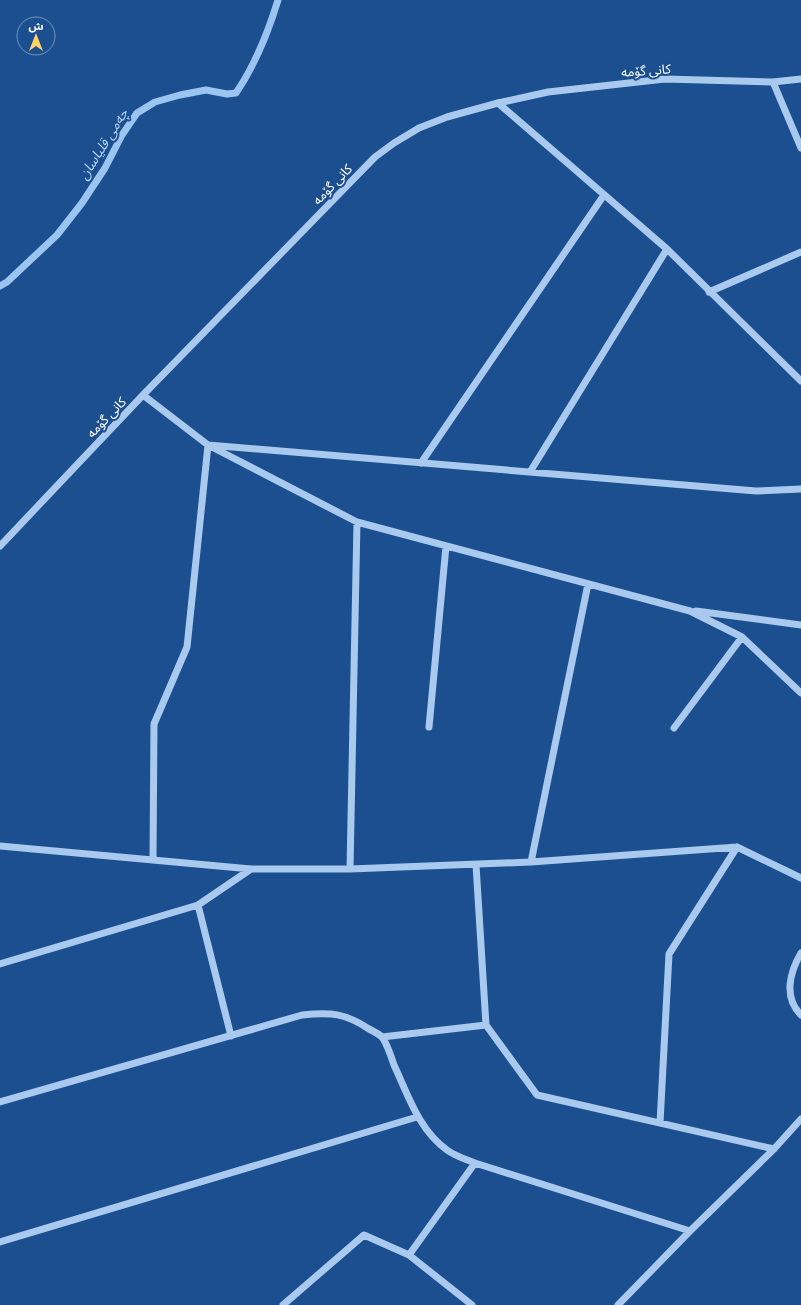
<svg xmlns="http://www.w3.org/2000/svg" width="801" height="1305" font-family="Ubuntu,'Noto Sans Arabic',sans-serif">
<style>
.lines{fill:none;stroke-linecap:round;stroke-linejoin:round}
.stream{stroke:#9cc4f0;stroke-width:7}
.minor{stroke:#a9c9ee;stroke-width:7}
.labels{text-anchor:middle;stroke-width:4;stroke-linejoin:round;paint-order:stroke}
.street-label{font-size:13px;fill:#fff;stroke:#1b4f8f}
.water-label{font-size:14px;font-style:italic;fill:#b5d3f5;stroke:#1b4f8f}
</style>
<rect width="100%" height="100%" fill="#1b4f8f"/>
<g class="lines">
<path class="stream" d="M0,286L7,282L57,235L82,203L105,168L122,135L137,113L155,102L180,95L206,90L227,94L236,93C255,65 268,33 278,0"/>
<path class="minor" d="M773,82L801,148
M498,103L667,249L801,381
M709,292L801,252
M143,395L208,445L357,522L690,611L742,637L801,693
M421,463L604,195
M530,472L667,249
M0,546L143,395L375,157L394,143L419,128L447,117L498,103L548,92L665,79L773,82L801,79
M696,611L801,625
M429,727L446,546
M674,728L742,637
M0,846L251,869H350L531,862L737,847L801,878
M153,859L154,724L187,647L208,445L756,491L801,489
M531,862L588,584
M476,865L486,1025L537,1095L774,1149
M350,869L357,522
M198,905L231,1036
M801,953C790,972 783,997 801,1015
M0,964L198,905L251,869
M382,1037L486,1025
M0,1102L302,1015C331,1012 345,1013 369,1029C373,1031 379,1034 382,1037C386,1042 392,1059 394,1065C408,1095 419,1130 447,1150C455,1156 465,1159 475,1163L690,1231
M660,1123L669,954L737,847
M0,1242L417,1117
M409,1255L475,1163
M283,1305L364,1235L409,1255L472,1305
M618,1305L690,1231L774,1149L801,1119"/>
</g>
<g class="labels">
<g class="street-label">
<text transform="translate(646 70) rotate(-4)" y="5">کانی گۆمە</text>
<text transform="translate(332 184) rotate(-46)" y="5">کانی گۆمە</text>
<text transform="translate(106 417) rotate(-46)" y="5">کانی گۆمە</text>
</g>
<g class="water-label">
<text transform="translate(103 144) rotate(-58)" y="5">چەمی قلیاسان</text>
</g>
</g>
<g transform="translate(36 36)"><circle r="19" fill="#1b4f8f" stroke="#7695bc"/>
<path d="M0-3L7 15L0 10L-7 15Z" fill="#ffd166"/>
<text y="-6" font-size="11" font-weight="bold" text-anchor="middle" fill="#ffffff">ش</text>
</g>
</svg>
